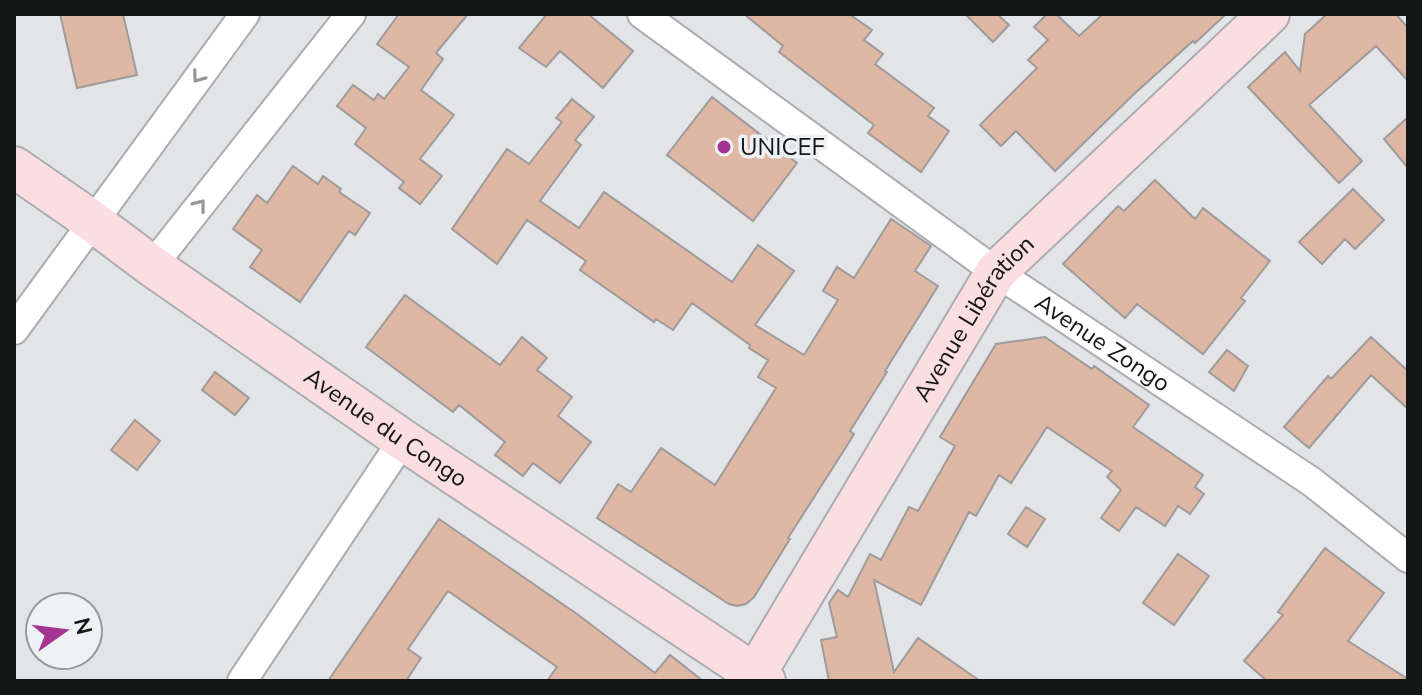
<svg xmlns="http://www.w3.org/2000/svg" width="1422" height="695" font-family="'Nunito Sans',sans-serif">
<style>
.building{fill:#deb8a5;stroke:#9e9b9a;stroke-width:2}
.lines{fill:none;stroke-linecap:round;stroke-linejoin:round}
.street-casing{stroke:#aaacaf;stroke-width:32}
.secondary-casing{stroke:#aaacaf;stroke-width:44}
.street{stroke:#fff;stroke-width:28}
.secondary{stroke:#fbdee2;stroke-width:40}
.oneway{stroke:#959696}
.poi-dot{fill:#a33491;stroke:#eff2f4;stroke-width:3}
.labels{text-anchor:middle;stroke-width:7;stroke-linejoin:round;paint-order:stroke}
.poi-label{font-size:24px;fill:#141515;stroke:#eff2f4;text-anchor:start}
.street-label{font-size:24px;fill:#141515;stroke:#eff2f4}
</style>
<rect width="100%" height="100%" fill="#e2e4e7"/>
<path class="building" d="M60,14H123L137,75L77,88Z
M399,14H468L436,53L443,59L421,90L454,115L420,159L442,176L420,204L399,188L404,182L355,144L366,128L337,106L353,85L374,100L378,94L384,99L409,67L377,44Z
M547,14H588L633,51L603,88L560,51L546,67L519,48Z
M744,14H849L872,30L864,40L883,54L875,64L934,108L928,116L949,131L921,172L868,133L874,125L779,52L783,46Z
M965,14H997L1009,25L993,42Z
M1047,14H1056L1079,36L1103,14H1226L1195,43L1193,41L1134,94L1055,171L1016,131L1001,146L980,125L1037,68L1028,60L1048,40L1034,27Z
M1327,14H1396L1408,28V81L1376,46L1309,105L1362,161L1339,183L1248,87L1285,52L1300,71L1305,34Z
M712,97L797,163L753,221L667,155Z
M572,99L594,117L575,140L581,145L540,201L579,228L604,192L732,282L758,245L794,271L755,325L804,355L838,300L823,291L837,267L854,278L891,219L931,246L915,271L938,286L885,371L887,372L850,431L854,434L848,444L788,538L790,539L754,597L746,604L737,606L729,604L597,518L618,484L631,492L661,448L715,485L776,388L758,377L768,360L749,348L750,345L692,303L673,330L656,319L654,322L580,270L586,261L527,220L497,264L452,229L507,149L529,164L562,122L556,118Z
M1408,117V168L1384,139Z
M293,166L318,184L323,176L341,189L339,192L370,213L355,235L349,231L300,302L250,267L262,250L233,229L257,195L267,203Z
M1155,180L1195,219L1203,208L1270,261L1241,298L1245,301L1203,354L1137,304L1125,318L1063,264L1118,206L1124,211Z
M1353,189L1384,220L1355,249L1345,239L1322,264L1299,242Z
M405,295L500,365L522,337L547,358L537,370L572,397L558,416L591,442L560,483L533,463L523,476L495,455L505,442L459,405L453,412L366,347Z
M1045,337L1092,369L1094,366L1149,405L1133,427L1203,475L1195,487L1204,494L1190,514L1178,506L1165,526L1136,507L1119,531L1101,518L1121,490L1107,477L1112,471L1047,427L1011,483L999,475L976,516L969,512L921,605L874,580L894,672L918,638L980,681H829L821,640L837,637L829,603L838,590L848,597L870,554L881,560L909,507L918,511L955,446L940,437L996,344Z
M1371,337L1408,371V409L1371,375L1309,448L1284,427L1328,376L1331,379Z
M1227,350L1248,366L1234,391L1209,372Z
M215,372L249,398L235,415L202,390Z
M135,420L160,441L137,470L111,450Z
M1026,507L1045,519L1027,547L1008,534Z
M439,519L577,614L655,673L670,655L703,681H547L557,667L448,591L408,649L421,658L406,681H328Z
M1325,548L1384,593L1348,641L1408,679V681H1267L1244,661L1283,615L1278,612Z
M1178,554L1209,576L1174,625L1143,603Z"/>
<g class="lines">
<g class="street-casing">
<g id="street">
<path id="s1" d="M642,14L996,272L1312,482L1408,558"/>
<path d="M152,266L351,14"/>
<path d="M14,330L245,14"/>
<path d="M242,681L403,440"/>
</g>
</g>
<g class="secondary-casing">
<g id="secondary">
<path id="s2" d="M14,167L92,221L152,266L403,440L765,681"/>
<path id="s3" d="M751,681L996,272L1269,14"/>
</g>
</g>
<use href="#street" class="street"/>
<use href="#secondary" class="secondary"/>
</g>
<defs><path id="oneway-chevron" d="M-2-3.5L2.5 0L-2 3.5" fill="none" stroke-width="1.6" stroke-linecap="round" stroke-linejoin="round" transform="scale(2)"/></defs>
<g class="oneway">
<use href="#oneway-chevron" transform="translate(198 77) rotate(126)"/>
<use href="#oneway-chevron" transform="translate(200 205) rotate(-52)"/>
</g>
<circle class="poi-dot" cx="724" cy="147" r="8"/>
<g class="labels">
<g class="poi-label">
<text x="740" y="155">UNICEF</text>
</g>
<g class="street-label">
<text dy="8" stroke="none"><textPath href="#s3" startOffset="426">Avenue Libération</textPath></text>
<text dy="8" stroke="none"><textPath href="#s1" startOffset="566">Avenue Zongo</textPath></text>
<text dy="8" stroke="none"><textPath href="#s2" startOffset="454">Avenue du Congo</textPath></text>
</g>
</g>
<rect width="1422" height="695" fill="none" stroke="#141515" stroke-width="32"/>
<g transform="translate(64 631) rotate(76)"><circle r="38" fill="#eff2f4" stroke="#979a9b" stroke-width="2"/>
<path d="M0-6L14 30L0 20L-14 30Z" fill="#a33491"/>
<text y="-12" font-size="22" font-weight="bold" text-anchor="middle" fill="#141515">N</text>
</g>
</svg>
